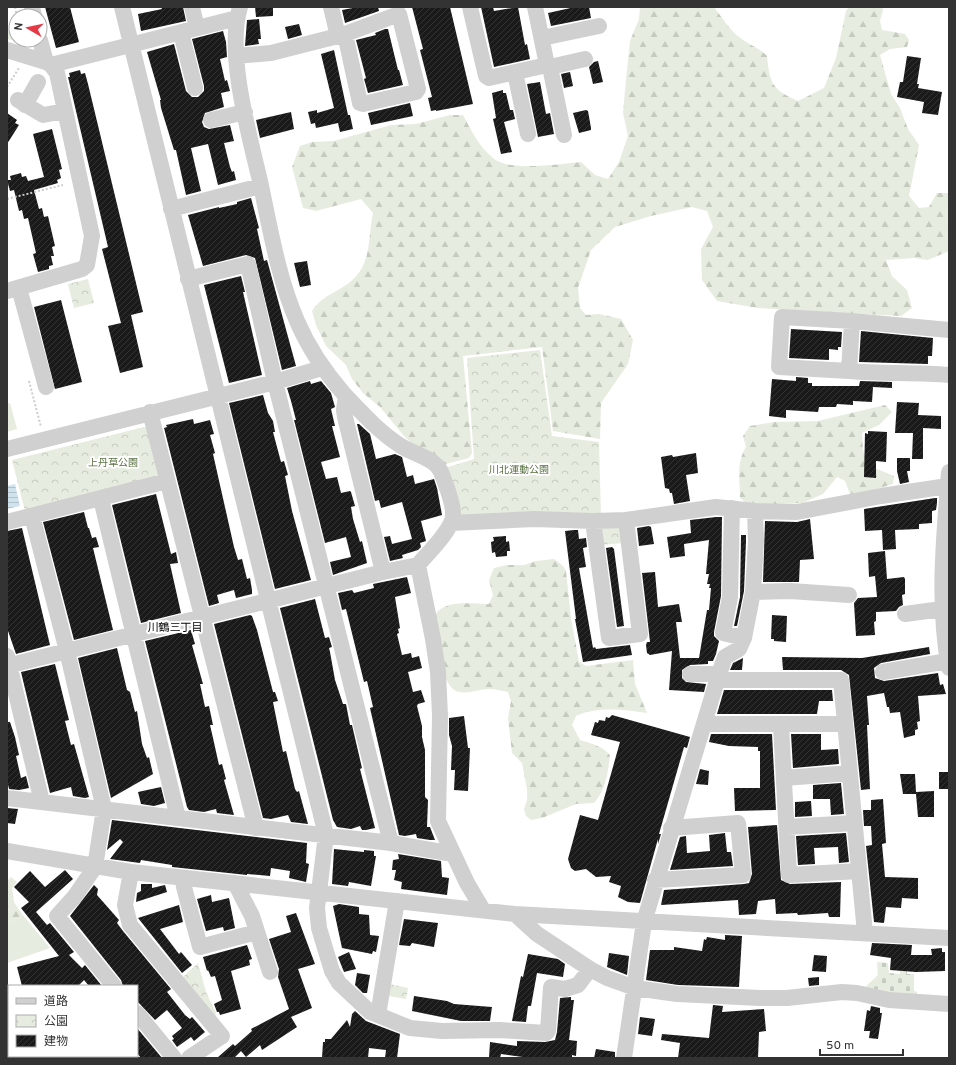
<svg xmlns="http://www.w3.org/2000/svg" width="956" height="1065" font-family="Overpass,'Noto Sans JP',sans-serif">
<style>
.grass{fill:#e6ecdf}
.forest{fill:url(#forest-firs)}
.cemetery{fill:url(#cemetery-stones)}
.park{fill:url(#park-crowns)}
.water{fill:url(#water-rules)}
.building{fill:url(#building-hatch)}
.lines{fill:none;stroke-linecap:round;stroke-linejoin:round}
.path{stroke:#cdcdcd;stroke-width:2;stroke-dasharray:2 2;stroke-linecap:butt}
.minor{stroke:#d0d0d0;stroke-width:16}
.labels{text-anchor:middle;stroke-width:4;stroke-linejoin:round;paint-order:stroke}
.park-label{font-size:10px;fill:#56703f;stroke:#fff}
.neighbourhood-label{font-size:11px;fill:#000;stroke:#fff}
</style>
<defs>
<pattern id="forest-firs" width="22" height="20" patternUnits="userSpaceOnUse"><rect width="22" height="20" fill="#e6ecdf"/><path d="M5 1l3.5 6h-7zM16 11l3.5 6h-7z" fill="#c6cbc0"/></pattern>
<pattern id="cemetery-stones" width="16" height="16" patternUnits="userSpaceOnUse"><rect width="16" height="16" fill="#e6ecdf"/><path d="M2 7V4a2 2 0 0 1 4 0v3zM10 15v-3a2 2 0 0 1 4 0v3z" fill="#c6cbc0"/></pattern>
<pattern id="park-crowns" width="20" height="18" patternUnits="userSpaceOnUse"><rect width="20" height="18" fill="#e6ecdf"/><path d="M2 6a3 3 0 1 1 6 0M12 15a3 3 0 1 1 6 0" fill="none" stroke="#c6cbc0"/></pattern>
<pattern id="water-rules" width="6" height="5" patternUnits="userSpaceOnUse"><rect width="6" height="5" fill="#cfe2ee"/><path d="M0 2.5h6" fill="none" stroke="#b2c2cd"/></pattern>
<pattern id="building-hatch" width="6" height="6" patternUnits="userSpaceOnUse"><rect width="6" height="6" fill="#1a1a1a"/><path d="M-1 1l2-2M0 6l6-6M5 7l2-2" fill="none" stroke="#333"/></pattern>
</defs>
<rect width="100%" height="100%" fill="#fff"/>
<path class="grass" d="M10,403L17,429L7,432V404Z
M22,914L50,948L7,963V923L21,917Z"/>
<path class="forest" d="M640,7H714C723,19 731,32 743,40C753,47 758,47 767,56C770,83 771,89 798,101L824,88L836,58L846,11L849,7H882L883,10L880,21L882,30L905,34L909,40L907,47L890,49L880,55L891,94L900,108L908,129L919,145L909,196L919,208L929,207L937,193H949V251L928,260L914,258L886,260L892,276L907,290L912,308L901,316L758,308L717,301L702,280L701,249L713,227L707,211L692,207L651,216L615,227L591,250L578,288L580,308L586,315L599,314L621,319L633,340L628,364L601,403L600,439L553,431L542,347L463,356L472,453L469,458L442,465L419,450L404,436L380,407L363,393L352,379L346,365L326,346L316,325L312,311C322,297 329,296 343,287C373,269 367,242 373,213L361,199L316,211L303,208L292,167L300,146L312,142L334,141L391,125L416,124L450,115H463C471,130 479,147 493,158C508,172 561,164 581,162L595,175L608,179L619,162L628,136L623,113L625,90L630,41L639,19Z
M885,405L892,412L879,425L862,433L863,451L872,467L894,476L893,484L863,493L850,494L845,481L837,477L823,494L803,503L748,505L740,498C740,479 736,463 746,447L743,436L750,426L774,422L818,421Z
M554,559L563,566L566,571L571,618L579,662L586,666L633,660L635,684L647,713C624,710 598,706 576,716L572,725L580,740C590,743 602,746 610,755C608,772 606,790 594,803L576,804L542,818L531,820L526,816L524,809L527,800V789L522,763L512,753L508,718L511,701L508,692C502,691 496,689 490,689C479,689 470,694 459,692C439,688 437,632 435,615C445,599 472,604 489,604L493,595L489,580L494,568L507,565H524L536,561Z
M11,877L17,882L12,888L14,902L22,914L21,917L7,923V881Z"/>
<path class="cemetery" d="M877,962L888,963L889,973L900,974V965H907V974H914V991L917,992V999L862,990L878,975Z"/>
<path class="park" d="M16,28V40L21,41L7,39V30Z
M88,279L94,303L74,308L68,284Z
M540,350L552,436L599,442L601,516L464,518L458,513L445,468L474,459L467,358Z
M144,427L149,428L161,477L25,511L12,460Z
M601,528H620L624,543L600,545Z
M198,963L206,992L216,1013L215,1017L182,978Z
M385,983L408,988L406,999L383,995Z"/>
<path class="water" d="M15,484L20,506L7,509V486Z"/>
<path class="building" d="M45,7H70L79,42L56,48Z
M161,7H183L186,21L141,31L138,14L162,9Z
M255,7H273V16L256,17Z
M358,7H378L379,11L345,23L342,10Z
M412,7H450L473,104L436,111V110L431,111L428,98L432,97L420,50L423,49Z
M481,7H493L494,11L518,7L525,45L527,44L530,59L494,67Z
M575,7H589L591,18L551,26L548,13Z
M259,19L261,39H258L259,44L245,46L247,20Z
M299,24L302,35L288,39L285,27Z
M385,29H388L398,70H399L403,85L368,93L364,79L366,78L356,40L376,35L375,33Z
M223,31L226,42L227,57L220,59L225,81L227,80L230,91L221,93L224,107L205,113L202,122L204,127L209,129L230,125L234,141L224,143L230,167L232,172L234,171L236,180L218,185L208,144L191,148L201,191L186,195L176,150H174L161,108L160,100H161L147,52L174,44L186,91L192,97H198L204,91V86L192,39Z
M334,50L348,115H350L353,129L340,132L338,123L316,128L315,123L311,124L308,112L317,110V113L334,108L321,54Z
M907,56L921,58L917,84H919L918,88L942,92L938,115L922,113L924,102L897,97L900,82H903Z
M598,61L603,82L593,84L589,67L594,62Z
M80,70L81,74L85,73L88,84L143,312L131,315L143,367L120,373L108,326L121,323L102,249L108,247L68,77H70L69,73Z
M570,72L573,86L564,88L561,74Z
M540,82L546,114L550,113L554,134L538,137L527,84Z
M503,90V93H506L510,110H513L515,119L504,122L512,152L501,154L493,119L496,118L492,93Z
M410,103L413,116L371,125L368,113Z
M586,110L588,111L591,128V130L579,133L573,113Z
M291,112L294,129L260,138L256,120Z
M7,113L17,120L15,123L19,125L7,144Z
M52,129L62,169L59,170L61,178L57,180L58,183L34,190L39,209L42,208L44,217L48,216L55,246L52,247L54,256H51L53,265L49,266V269L38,272L33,254L36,253L28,218L24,219L22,210L19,211L14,190L10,191L7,180H11L10,176L21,173L22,177L26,176L28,181L44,177L33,134Z
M251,198L259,228L257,229L264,261L267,260L296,366L282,370L255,258L246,255L203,266L188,215L219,207V208L237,204V202Z
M307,261L311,285L300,287L294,263Z
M241,276L245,292H243L262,375L229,383L204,285Z
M61,300L82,382L55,389L34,307Z
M791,329L842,332L841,347H838V350L829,349V360L789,358Z
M861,331L933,338L932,356H928V364L859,362Z
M796,377L808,378V383H812V386H859L860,381L892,382V388L873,387L872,402L853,401V405L837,404L836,407H819L818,412L786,410V418L769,416L772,379L796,381Z
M310,381L311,384L321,381L331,393L335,407L331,409L335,426H332L340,457L321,462L326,479L337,477L341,493L350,491L351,492L355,506L351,507L353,519L360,542L362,541L367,563L333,575L330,562L351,557L346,537L325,543L294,420H296L291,401L287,388Z
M263,395L268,413L273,421L275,432H273L281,462L284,461L288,475L285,476L292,511L311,580L275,589L229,403Z
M897,402L919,403L918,415L941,416V429L923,428V459H912L913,433H895Z
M193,419L194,424L210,420L214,434L210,435L215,453L213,454L234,547L238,560L242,559L247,579L250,578L252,590V594L236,598L234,590L217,595L219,603L209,606L164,428L167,427L166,425Z
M357,424H359L370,434L376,459L395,454L402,457L407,477L413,475L415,484L434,479L437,488L442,515L421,521L426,541L420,543L421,547L418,550L402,555L403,558L390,561L384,537L390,536L392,544L412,539L402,502L381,508L379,500L375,501Z
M868,431L887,432L886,462L876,461V478L864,477L865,433L868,434Z
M696,453L698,473L686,475L690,501L674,504L672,493H670L669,489L665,488L661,457L672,455L673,457Z
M897,458H910V471H907L909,482L900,484L897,471Z
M156,494L171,554L176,552L178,563L170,564L181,613L141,623L112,505Z
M935,498H937V503L936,510L932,511V523L919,524V529L895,530L896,549L883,550L882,530L865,531L864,509Z
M84,512L88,528H89L92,538L96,537L99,547L93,548L113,630L74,640L43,522Z
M716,517H722L721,596L714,632V636L719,641L716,654L713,661H708V664L690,665L682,670V678L686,682L706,684L704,692L669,690L672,651L650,655L647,653L646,645L647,642H650L649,633L642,573L655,572L658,607L679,604L682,622H676L680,658H699L707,610H709L711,588H709L710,584H707L709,574H706L709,540L684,544L685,556L670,558L667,537L691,533L690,520Z
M810,519L814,559L800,560L799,582H763L765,521L797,522Z
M649,526L651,527L654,544L639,546L637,528Z
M22,528L50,645L16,654L7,628V531Z
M574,530H578L579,539L586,538L587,547L583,548L586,567L579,568L593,648L595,647L596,649L630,645L632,655L583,662L575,619H576L565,531Z
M741,535H746V541L744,591L737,626H734L740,597Z
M506,536V542L509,541L510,551H507V556L496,557L495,552L492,553L491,542L494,541L493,537Z
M612,547L614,549L624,626L617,627L606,548Z
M885,551L887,579L904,577L905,579V594L902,595L903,605L899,607L896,611L876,612V621L874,622L875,635L856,636L854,603L858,598L877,597L875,576L869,577L868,553Z
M407,577L411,593L395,597L400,628L398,629L399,633L397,634L402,655L411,653L412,658L419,656L422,668L408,672L413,692L421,690L425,702L418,704L417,706L422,726V737L425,750V797L428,800L427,827H430L435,840H430L417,838L416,834L405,836L399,835L370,708L373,707L367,681L364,682L346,609L342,610L338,593L352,590L354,593L374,588L373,584Z
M315,599L325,638L329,637L332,647L329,648L330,652L335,680L343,704H346L350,725H352L362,768L360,769L375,828L366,830H362L360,826L351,829L337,827L333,820L280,608Z
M250,615L252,616L257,630L273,692H275L278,701L273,702L283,752L286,751L295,789L297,792L299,791L308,824L291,822L288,815L271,819L263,818L214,624Z
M772,615L787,616L786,642L774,641V639H771Z
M191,630L195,644L192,645L203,684H200L205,707L209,706L213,725H210L213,738L219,765L222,764L226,779L224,780L234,815L217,813L216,809L204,812L189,810L187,807L145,641Z
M929,647L930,654L881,663L874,668L875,678L884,681L938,673L940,685L943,684L946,694L918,696L920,721L917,722L918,729L915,730V735L904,738L900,712L890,713L889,707H887L884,693L867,696L869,725H867L870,789L861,790L849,675L841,670H783L782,657L862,658Z
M117,648L127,690L130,692L135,712L137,711L142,744L147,758L149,757L153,774L111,798L78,658Z
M743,658L742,670H730L733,663Z
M55,664L69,720L65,721L71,745L74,744L89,797L85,798L73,796L71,787L50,793L21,672Z
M724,690H832L833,701H819L817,714H717Z
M612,715L690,737L687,748L684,747L659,834H661L658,844V839L640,903L628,902L618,897L621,886L609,882L611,876L596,877L586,869L575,871L571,868L568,859L580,815L598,820L620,742L591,735L595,722L598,723L599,720L605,721L606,717L609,718Z
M464,716L468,748H470L468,791L454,790L455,770H451L452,746L449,735V718Z
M7,722H10L15,737L19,755L16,756L21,778L26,776L29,788L19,790L9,789L7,780Z
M711,734H772L776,810L735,811L734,788H760V751H758V747L729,746L709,742Z
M791,734H821V750L838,749L839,764L793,768Z
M700,769L709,771L708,785L696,784Z
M939,772H949V789H939Z
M900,774H915L916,792L934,791V817H918L916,794H903Z
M841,783L844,814L831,815L830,799H813V785Z
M161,787L165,803L154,806L141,804L138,792Z
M883,799L886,843L882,844L885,877L918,878V899L902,898L901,908L886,907L884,923L874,922L866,846L872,845L871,826H864L863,810H871V800Z
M811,801L812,816L795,817V802Z
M7,808L18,809L15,824L7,823Z
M112,820L307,843L306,863L309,864L306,882L289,878L290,871L271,868L270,876L247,874V875L172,867V865L141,860L140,863L110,859L123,842L120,839L107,850Z
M777,825L781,880L790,884L841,882L840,917H829L828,913L798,915L797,913L776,914L775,899L758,901L756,914L739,915L738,900L661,905L664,890L744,884L749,883L752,874L748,827Z
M725,833L727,852H731L733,866L670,870L680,837L686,836L687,853L710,851L709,835Z
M846,833L849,862L839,863L838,847L814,848L815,864L798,865L796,836Z
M334,849L364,852V850L374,851V856H376L371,886L349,882L348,886L332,884Z
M398,854L441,861L442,877L449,878L447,895L401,889L402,882L394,880L396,870H392L393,860L399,859Z
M65,870L73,879L36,912L47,925L50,923L74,952L69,955L82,968L85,965L102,986H89L84,980L78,986H22L17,967L59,956L21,908L29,902L14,887L30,871L45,887Z
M141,884H152V888L165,885L167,892L136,902L137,893L141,891Z
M94,885L98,889L97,895L119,920L117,923L123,931L171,989L167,992L185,1015L190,1019L192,1017L205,1032L194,1041L191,1037L177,1047L172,1040L174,1039L172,1036L182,1028L167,1010L155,1020L137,1001V986H123L121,980L70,916Z
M211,895L212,902L229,898L235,928L224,931L223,927L206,931L197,899Z
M339,904L359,907V914L369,915L370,935L379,936L376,952L373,951L372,954L342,948L333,906Z
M179,905L183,922L160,929L179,954L181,952L192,965L182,973L138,918Z
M296,913L315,964L298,969L312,1008L291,1017L297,1027L262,1050L260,1045L246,1057L241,1051L234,1058H217L233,1044L235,1046L252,1031L251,1029L289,1009L278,977L279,969L269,939L291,932L286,916Z
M404,919L438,923L434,947L412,943L410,946L399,945Z
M725,935L742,936L739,987L678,985L646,980L650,950H674V947L702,951L704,939L706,940L707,937L725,940Z
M872,943L912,945L911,955H932L931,949L942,948V952H945V971L916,972L890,970L891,958L870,955Z
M247,945L252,959L249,960L250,965L231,971L241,1009L220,1015L219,1012H217L214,1004L222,1000L215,976L211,977L208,970L207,971L203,957Z
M349,952L356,969L344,972L338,957Z
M609,953L629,956L627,975L607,967Z
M528,954L558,959L565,964L563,977L537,973L531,1006H528L526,1022L512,1021L521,976L523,977Z
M814,955L827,956L826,972L812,971Z
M357,973L370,975L367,993H363L355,985Z
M819,977V985L809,986L808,978Z
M414,996L447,1001L454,1004L492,1007L490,1021H461L412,1011Z
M571,997V1000H574L569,1040L577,1041L576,1056L572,1055V1058H530L501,1054L500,1058H489L490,1042L517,1046V1041L545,1042L555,1040L557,1032L560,998Z
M713,1005L723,1006L722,1012L764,1009L766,1031L759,1032L758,1058H678L680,1043L661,1040L662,1034L709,1038Z
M871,1006L880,1008V1013H882L878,1039L869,1038L870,1031H864L867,1010L870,1011Z
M355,1011L366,1021L400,1034L397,1058H385L386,1050L369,1048L368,1058H322L323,1042H325V1039H331L347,1020L350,1027L352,1014Z
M640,1017L655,1019L652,1036L638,1034Z
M137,1028L162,1058H141L137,1053Z
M596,1049L615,1052V1058H594Z"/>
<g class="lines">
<path class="path" d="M15,7L17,16
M7,87L19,68
M7,199L63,185
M29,381L41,427"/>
<path class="minor" d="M32,7L34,16
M122,7L326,835L317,908L319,928L325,948L332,971L339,983L370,1012L378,1015
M192,7L197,28
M240,7C226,53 249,134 260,181C270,228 278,277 297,321C309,349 324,371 344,394C361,412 380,433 401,446C413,454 435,458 441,472C445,482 454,506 453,516C452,530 428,553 418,565L433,639L438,672L440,716L438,821L467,883L483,910
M470,7L486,76L489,78L547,65L535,7
M181,33L195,88
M338,36L345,34L360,103L363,104L416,92L418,89L399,14L345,34
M542,38L599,26
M40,40L46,62
M7,50L46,62L51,65L57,73L92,236L87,265L82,269L7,291
M236,56L271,53L338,36L331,7
M51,65L237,18
M547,65L550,67L564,135
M550,67L585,59
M515,73L528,134
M18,100L43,115L65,111
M25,105L38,82
M211,120L245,112
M171,209L261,186
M188,279L248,264L275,382L391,843
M19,288L46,387
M949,330L852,321L849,371C883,374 916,372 949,375
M849,371L779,367L782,317L852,321
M346,396L344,410L345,417L383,572
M150,412L256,828
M7,449L275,382L322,368
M949,472C944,538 937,602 949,668
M101,499L178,818
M732,508L730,597L723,633L744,638
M32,516L67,651L104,809L95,867L75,896L57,916L114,986
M593,521L609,638L640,634L626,520
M7,522L167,481
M451,523L534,519L593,521L626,520L716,507L755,511L797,512L881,496L948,486
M753,592L790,591L849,595
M905,614L942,609
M7,656L42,802
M7,666L383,572L418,565
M883,672L948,661
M690,674H719
M718,680H841L865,933
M704,724H844
M781,725L789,875L859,871
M784,778L850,773
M7,798L391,843L453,854
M787,827L854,823
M7,851L131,872L515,914L949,938
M131,872L125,905L130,925L222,1036L189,1058
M183,878L184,887L200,947L257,932
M655,880L743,875L738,823L671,828
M235,883L252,916L270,972
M397,901L378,1015L410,1028L442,1031L500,1030L546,1033L548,1031L551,987L565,989L578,985L590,969
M515,914L537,934L590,969L607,978L635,988L677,994L760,998H787L842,992L857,993L889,1000L949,1004
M137,1013L174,1058
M7,1047L9,1051
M624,1058L644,922L719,674L725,657L739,649L744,638L753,592L756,541L755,511"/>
</g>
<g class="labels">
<g class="park-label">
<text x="113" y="466">上丹草公園</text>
<text x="519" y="473">川北運動公園</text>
</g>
<g class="neighbourhood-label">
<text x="175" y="631">川鶴三丁目</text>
</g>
</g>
<rect width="956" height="1065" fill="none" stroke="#333333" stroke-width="16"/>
<rect x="8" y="985" width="130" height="72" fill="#ffffff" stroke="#adadad"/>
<rect x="16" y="998" width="20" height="6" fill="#d0d0d0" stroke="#adadad"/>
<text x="44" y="1005" font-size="12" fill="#333333">道路</text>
<rect x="16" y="1015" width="20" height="12" fill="url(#park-crowns)" stroke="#adadad"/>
<text x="44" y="1025" font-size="12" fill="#333333">公園</text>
<rect x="16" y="1035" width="20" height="12" fill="url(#building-hatch)" stroke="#adadad"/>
<text x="44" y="1045" font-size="12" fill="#333333">建物</text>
<g transform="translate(28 28) rotate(279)"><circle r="19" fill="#ffffff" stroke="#adadad"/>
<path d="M0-3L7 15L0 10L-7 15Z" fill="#e63946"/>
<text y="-6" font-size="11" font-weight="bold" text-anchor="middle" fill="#333333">N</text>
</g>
<path d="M820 1049v6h83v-6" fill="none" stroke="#333333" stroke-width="2"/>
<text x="826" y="1049" font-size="12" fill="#333333" stroke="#ffffff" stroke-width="3" paint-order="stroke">50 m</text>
</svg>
